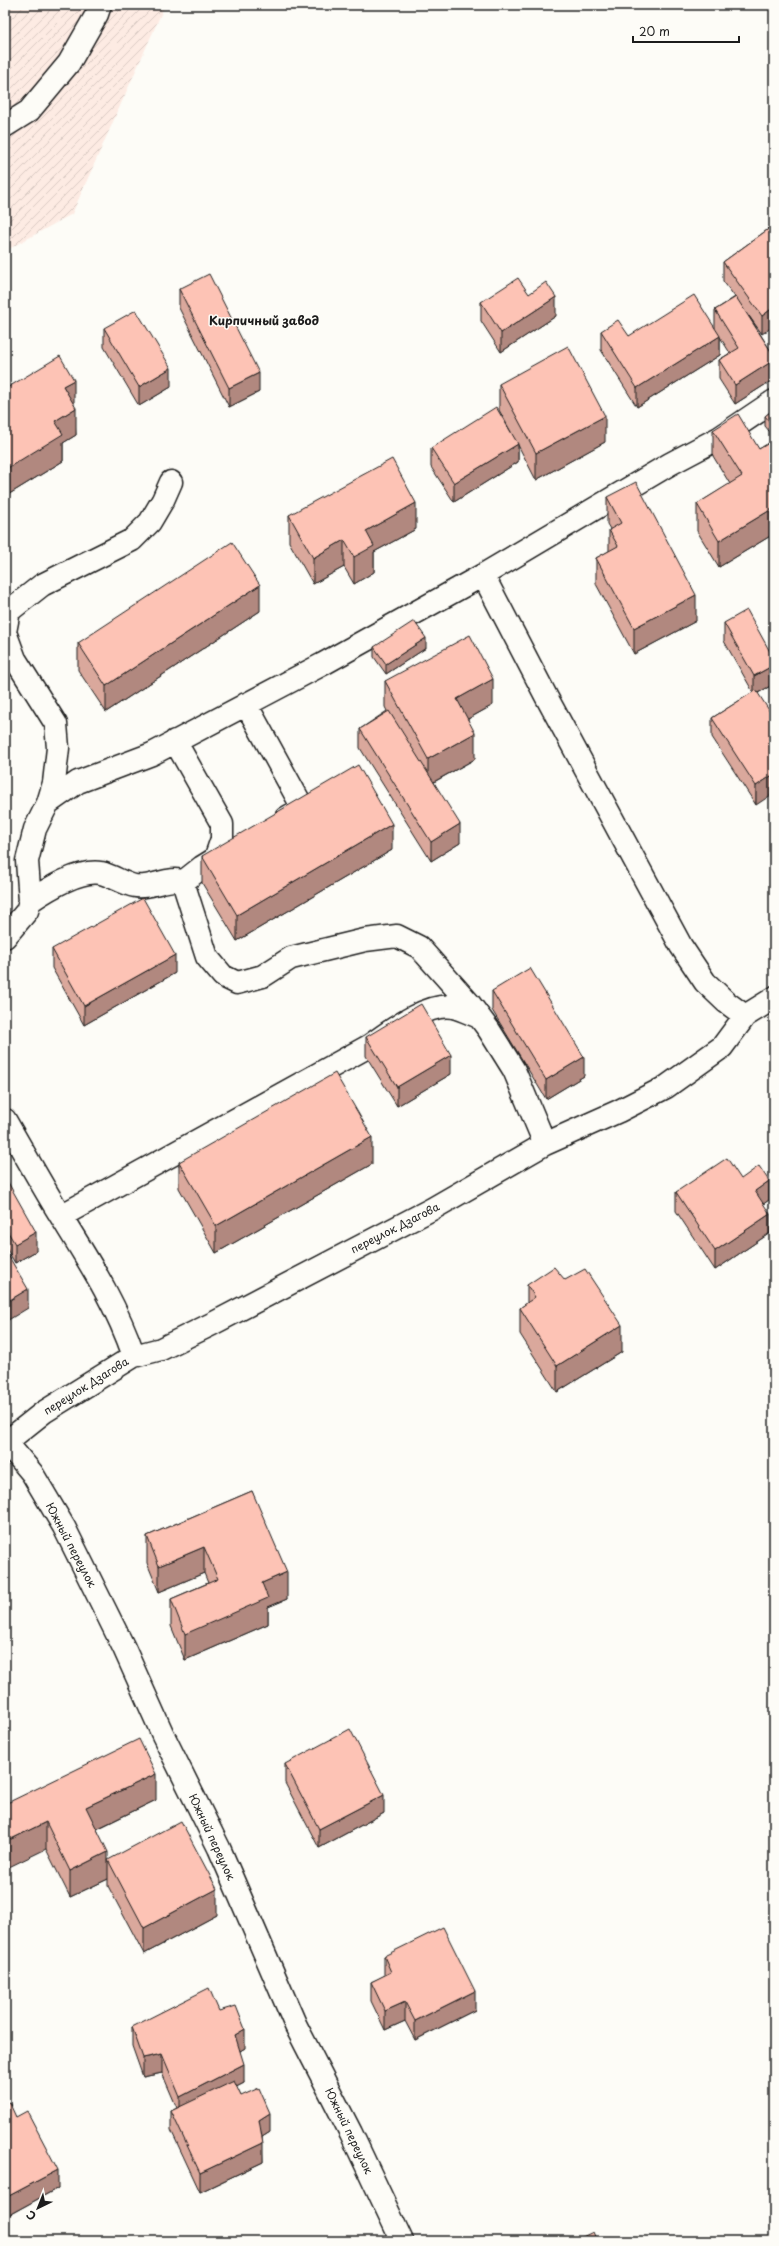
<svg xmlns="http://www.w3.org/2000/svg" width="779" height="2246" font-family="'Playpen Sans',sans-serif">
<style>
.industrial{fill:url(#industrial-furrows)}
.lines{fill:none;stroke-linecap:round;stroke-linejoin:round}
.minor-casing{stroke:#1c1c1c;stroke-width:25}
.minor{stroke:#fdfcf7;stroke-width:22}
.wall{fill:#daa89c;stroke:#1c1c1c}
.shaded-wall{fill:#b1887f;stroke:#1c1c1c}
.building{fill:#fdc3b5;stroke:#1c1c1c}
.labels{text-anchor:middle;stroke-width:3;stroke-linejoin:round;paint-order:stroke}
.street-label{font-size:11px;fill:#1c1c1c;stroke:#fdfcf7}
.neighbourhood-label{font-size:12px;font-weight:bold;fill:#1c1c1c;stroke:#fdfcf7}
</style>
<defs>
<pattern id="industrial-furrows" width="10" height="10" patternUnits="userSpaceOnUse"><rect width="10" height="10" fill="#fdebe3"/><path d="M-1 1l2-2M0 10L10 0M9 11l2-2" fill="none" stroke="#d8c9c2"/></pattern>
</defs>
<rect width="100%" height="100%" fill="#fdfcf7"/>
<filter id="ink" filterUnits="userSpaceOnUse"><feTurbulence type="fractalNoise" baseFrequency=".025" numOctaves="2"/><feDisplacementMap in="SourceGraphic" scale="8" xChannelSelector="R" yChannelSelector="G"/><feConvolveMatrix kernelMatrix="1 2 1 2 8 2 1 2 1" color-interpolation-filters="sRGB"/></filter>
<g filter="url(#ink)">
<path class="industrial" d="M5,5H165L72,214L5,251Z"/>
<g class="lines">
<g class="minor-casing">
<path id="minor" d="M5,126L29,111L69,63L97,14L100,5
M483,575L547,698L681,946L705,982L726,1002L745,1016
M246,704L303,808L286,818
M175,741L222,824V839L215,859
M48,803L54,783L58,748L56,724L15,659L5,632L9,611L42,585L132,540L150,522L163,500L171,482
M183,882L202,867L228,851
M30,901C48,889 79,869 101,873C113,876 124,884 135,886C150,889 172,875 183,882L207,957L223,976L237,983L263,976L291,958L365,940L397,936L419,947L469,1003L489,1030L514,1070L545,1144
M5,937L27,911L30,901L27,861L35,829L48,803L78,782L152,754L323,664L483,575L670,464L719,438L774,401
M5,1120C23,1151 40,1182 59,1213C89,1262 115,1301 134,1356
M61,1216L369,1046C389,1032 427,1002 453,1007C462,1009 471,1014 479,1017
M6,1442L32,1473L64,1527L124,1648L163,1735L219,1848L296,2026L351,2133L402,2241
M5,1443L44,1412L134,1356L161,1349L212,1324L432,1209L545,1144L619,1111L666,1087L722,1047L745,1016L774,998"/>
</g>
<use href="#minor" class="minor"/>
</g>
<path class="wall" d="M774,225L762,334L749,316L774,356V379L735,404L719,379V360L730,353L720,337V355L637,407L601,350V331L629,336L715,328V310L735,297L723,281V262Z
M179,289L259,392L229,407L179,308Z
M529,294L556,316L501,352L481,321V302Z
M104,328L171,387L139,406L104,347Z
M499,384L605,442L536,480L518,445V462L454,502L431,467V448L511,432L499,410Z
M5,389L74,405L76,435L63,443V461L6,496L5,494Z
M774,409V437L765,426V416Z
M713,430L759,449L774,440V538L772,535L719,567L697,531V504L730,484L713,456Z
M607,497L696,621L634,654L596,584V558L609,551V530L610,529L607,524Z
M289,515L416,529L374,552V572L354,584L344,567L313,584L289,542Z
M260,611L106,712L78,670V643Z
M724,623L774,659V684L758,693L756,805L712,737V718L753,692L724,641Z
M374,647L426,648L386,674L374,657Z
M385,681L493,705L468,719L475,759L434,782L460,843L431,861L360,748V729L387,711L385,707Z
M392,850L237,941L202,883V856Z
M52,949L175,973L84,1025L52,968Z
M492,991L584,1076L546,1099L492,1010Z
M366,1037L451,1074L397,1106L366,1056Z
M179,1162L372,1164L216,1253L179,1188Z
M5,1177L36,1251L15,1263L5,1246Z
M741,1179L769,1200L763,1204L770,1233L715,1270L676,1211V1192Z
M527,1285L622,1352L557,1392L520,1334V1308L527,1303Z
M252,1491L287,1599L268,1607V1624L185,1660L171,1626V1599L208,1583L204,1573L159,1592L147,1563V1536Z
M285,1764L384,1813L319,1848L285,1783Z
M156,1800L97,1829L108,1860L217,1915L144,1954L108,1886V1879L70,1897L46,1849L5,1804Z
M384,1956L475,2010L415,2040L405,2021L385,2030L371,2001V1982L384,1976Z
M219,2011L245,2048L240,2051L244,2083L236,2087L241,2096L270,2132L262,2137L263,2162L200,2192L171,2130V2111L177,2108L162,2073L143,2077L132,2046V2027Z
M5,2104L16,2117L58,2188L5,2217Z"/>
<path class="shaded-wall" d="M556,297V316L501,352V333Z
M774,307V326L762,334V316Z
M720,336V355L637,407V388Z
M774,360V379L735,404V385Z
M171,368V387L139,406V387Z
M259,373V392L229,407V388Z
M74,380V406L63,386Z
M76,408V435L63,443V461L6,496V469L55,421Z
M605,416V442L536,480V453Z
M518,444V462L454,502V483Z
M416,503V529L374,552V572L354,584V557L366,531Z
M772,509V535L719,567V541Z
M344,540V567L313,584V558Z
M260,585V611L106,712V686Z
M696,595V621L634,654V628Z
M426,638V648L386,674V664Z
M774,665V684L754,695V676Z
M493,679V705L457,725V699Z
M475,733V759L428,785V759Z
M774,774V793L756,805V786Z
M392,824V850L237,941V915Z
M460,824V843L431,861V842Z
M175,955V973L84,1025V1006Z
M451,1055V1074L397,1106V1087Z
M584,1057V1076L546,1099V1080Z
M372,1137V1164L216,1253V1226Z
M769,1181V1200L755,1210V1191Z
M770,1214V1233L715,1270V1251Z
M36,1232V1251L15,1263V1244Z
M28,1289V1308L5,1322V1303Z
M622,1325V1352L557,1392V1366Z
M204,1547V1573L159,1592V1566Z
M287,1572V1599L268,1607V1624L185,1660V1634L262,1583Z
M156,1774V1800L86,1834V1807Z
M384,1795V1813L319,1848V1829Z
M46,1822V1849L5,1869V1842Z
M108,1852V1879L70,1897V1871Z
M217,1889V1915L144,1954V1928Z
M475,1991V2010L415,2040V2021Z
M405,2002V2021L385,2030V2011Z
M245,2029V2048L235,2054V2035Z
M162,2054V2073L143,2077V2058Z
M244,2064V2083L180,2116V2097Z
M270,2113V2132L259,2139V2120Z
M263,2143V2162L200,2192V2173Z
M58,2170V2188L5,2217V2198Z"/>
<path class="building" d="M774,225V307L762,316L723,262Z
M209,274L259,373L229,388L179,289Z
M518,278L529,294L546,282L556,297L501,333L481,302Z
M694,295L720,336L637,388L601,331L618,320L629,336Z
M736,297L774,356V360L735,385L719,360L739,348L715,310Z
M136,310L171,368L139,387L104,328Z
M568,346L605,416L536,453L499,384Z
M60,356L74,380L63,386L76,408L55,421L63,434L6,469L5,467V389Z
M496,407L518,444L454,483L431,448Z
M774,409V427L765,416Z
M738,414L759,449L774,440V511L772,509L719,541L697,504L742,476L713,430Z
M392,459L416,503L366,531L374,546L354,557L344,540L313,558L289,515Z
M636,482L696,595L634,628L596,558L618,546L609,530L621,523L607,497Z
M232,542L260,585L106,686L78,643Z
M747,610L774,659V665L754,676L724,623Z
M414,621L426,638L386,664L374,647Z
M470,635L493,679L457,699L475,733L428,759L385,681Z
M756,690L774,718V774L756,786L712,718Z
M389,711L460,824L431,842L360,729Z
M358,765L392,824L237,915L202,856Z
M143,898L175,955L84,1006L52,949Z
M530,968L584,1057L546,1080L492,991Z
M421,1004L451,1055L397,1087L366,1037Z
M335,1073L372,1137L216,1226L179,1162Z
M727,1158L741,1179L759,1166L769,1181L755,1191L770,1214L715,1251L676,1192Z
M5,1177L36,1232L15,1244L5,1227Z
M5,1250L28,1289L5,1303Z
M554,1267L565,1280L585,1269L622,1325L557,1366L520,1308L535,1297L527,1285Z
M252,1491L287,1572L262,1583L268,1598L185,1634L171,1599L218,1579L204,1547L159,1566L147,1536Z
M350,1729L384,1795L319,1829L285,1764Z
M139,1739L156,1774L86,1807L108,1852L70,1871L46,1822L5,1842V1804Z
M181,1821L217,1889L144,1928L108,1860Z
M443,1927L475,1991L415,2021L405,2002L385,2011L371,1982L391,1972L384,1956Z
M209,1988L219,2011L236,2006L245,2029L235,2035L244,2064L180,2097L162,2054L143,2058L132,2027Z
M234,2081L241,2096L259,2088L270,2113L259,2120L263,2143L200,2173L171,2111Z
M9,2102L16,2117L27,2111L58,2170L5,2198V2104Z
M593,2232L597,2241H574Z"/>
</g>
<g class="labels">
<g class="street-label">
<text transform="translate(395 1228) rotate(-27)" y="4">переулок Дзагова</text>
<text transform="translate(86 1386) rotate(-32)" y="4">переулок Дзагова</text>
<text transform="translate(71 1545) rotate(62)" y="4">Южный переулок</text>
<text transform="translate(212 1837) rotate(65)" y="4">Южный переулок</text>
<text transform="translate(349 2131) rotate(64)" y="4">Южный переулок</text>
</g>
<g class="neighbourhood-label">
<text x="264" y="325">Кирпичный завод</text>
</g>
</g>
<rect width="779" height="2246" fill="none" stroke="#fdfcf7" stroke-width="20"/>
<rect x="10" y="10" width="759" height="2226" fill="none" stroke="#1c1c1c" stroke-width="1.5" filter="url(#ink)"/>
<g transform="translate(38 2208) rotate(223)" stroke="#fdfcf7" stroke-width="3" paint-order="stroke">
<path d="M0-3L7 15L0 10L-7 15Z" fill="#1c1c1c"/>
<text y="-6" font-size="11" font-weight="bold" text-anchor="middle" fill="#1c1c1c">С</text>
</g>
<path d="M633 36v6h106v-6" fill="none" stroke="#1c1c1c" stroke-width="2"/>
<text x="639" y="36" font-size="12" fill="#1c1c1c" stroke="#fdfcf7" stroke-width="3" paint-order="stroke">20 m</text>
</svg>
